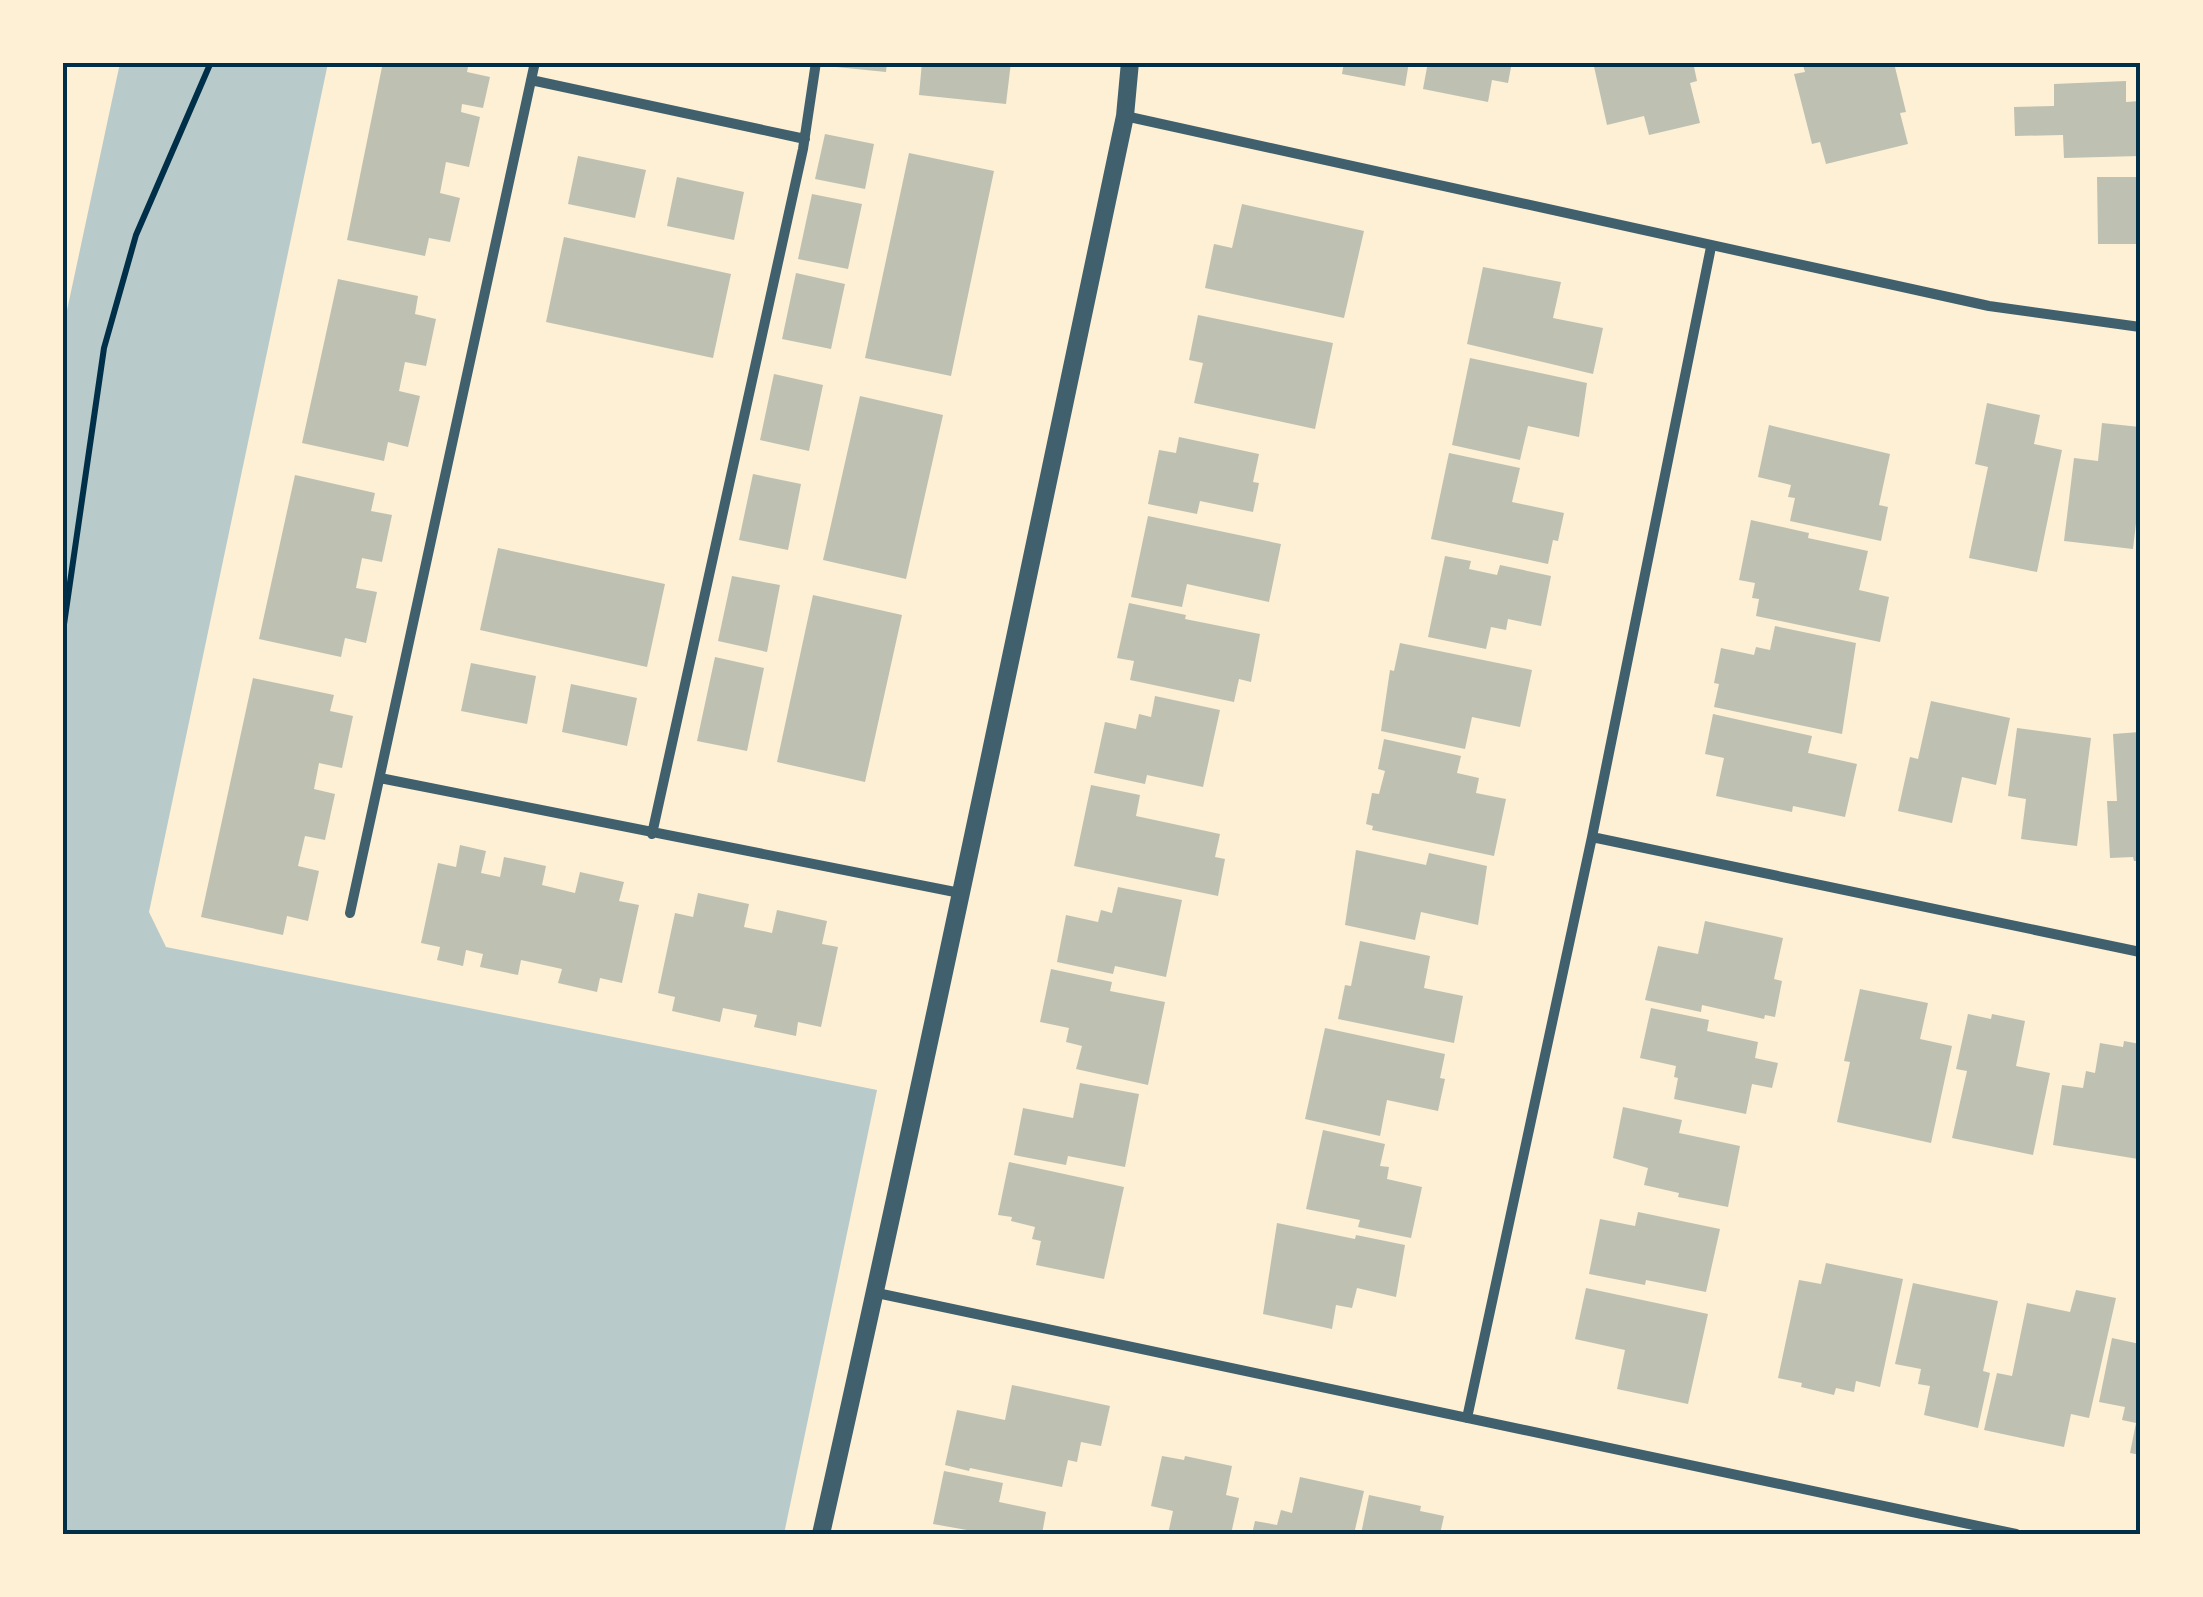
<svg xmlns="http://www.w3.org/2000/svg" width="2203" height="1597" font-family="Bitter,serif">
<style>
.green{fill:#b9caca}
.building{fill:#bec0b2}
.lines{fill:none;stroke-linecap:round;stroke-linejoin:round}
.path{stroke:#003049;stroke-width:6}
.minor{stroke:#3f606c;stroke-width:10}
.tertiary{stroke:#3f606c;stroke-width:18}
.neatline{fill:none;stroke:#003049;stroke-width:4}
</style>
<rect width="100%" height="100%" fill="#fdf0d5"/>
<path class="green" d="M120,63H328L149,912L166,947L877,1090L784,1534H63V329Z"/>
<path class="building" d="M383,62H469L467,72L490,77L483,108L462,104L461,112L480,117L469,167L446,162L440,193L460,198L450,242L429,238L425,256L347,240Z
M837,62H887L886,72L836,67Z
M922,62H1011L1006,104L919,95Z
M1344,62H1409L1405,86L1342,74Z
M1428,62H1512L1508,83L1492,80L1488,102L1423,89Z
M1593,62H1693L1697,81L1690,83L1700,123L1649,135L1644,116L1607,125Z
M1802,62L1894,63L1906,112L1900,113L1908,144L1826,164L1820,142L1812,144L1794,74L1805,72Z
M2126,81V102L2140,101V156L2064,158L2063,135L2015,136L2014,107L2054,106V84Z
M825,134L874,144L865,189L815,179Z
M909,153L994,171L951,376L865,358Z
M578,156L646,170L635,218L568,204Z
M677,177L744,192L734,240L667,226Z
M2097,177H2140V244H2098Z
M812,194L862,204L848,269L798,259Z
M1242,204L1364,231L1344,318L1205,288L1214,244L1232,248Z
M564,237L731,274L713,358L546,322Z
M1483,267L1561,282L1553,318L1603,328L1593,374L1467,344Z
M796,273L845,284L831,349L782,339Z
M338,279L418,296L415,314L436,319L426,366L405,362L399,391L420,396L408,447L388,442L384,461L302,443Z
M1198,315L1333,343L1315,429L1194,403L1203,363L1189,360Z
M1470,358L1587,383L1579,437L1528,426L1520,460L1452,445Z
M774,374L823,385L809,451L760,440Z
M860,396L943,415L906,579L823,560Z
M1987,403L2040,415L2034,444L2062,450L2037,572L1969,558L1988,467L1975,464Z
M2102,423L2140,427V489L2133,549L2064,541L2074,458L2098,461Z
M1769,425L1890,454L1879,505L1888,507L1881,541L1790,521L1795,498L1788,497L1791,485L1758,477Z
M1179,437L1259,454L1253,482L1259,483L1253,512L1200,501L1197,514L1148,504L1159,450L1176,453Z
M1449,453L1520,468L1512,502L1564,513L1558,541L1553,540L1548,564L1431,539Z
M753,474L801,484L788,550L739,540Z
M295,475L375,493L371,511L392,515L382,562L362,558L356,588L377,592L366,643L345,638L341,657L259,639Z
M1148,516L1281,544L1269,602L1187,584L1182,607L1131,597Z
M1751,520L1809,533L1808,538L1868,551L1859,590L1889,597L1880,642L1756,616L1759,599L1752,598L1755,583L1739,580Z
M498,548L665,584L647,667L480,630Z
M1445,556L1471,561L1469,569L1497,575L1500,565L1551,576L1541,626L1508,619L1506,630L1491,627L1486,649L1428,637Z
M732,576L780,585L767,652L718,641Z
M813,595L902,615L865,782L777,762Z
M1129,603L1186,615L1185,619L1260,634L1251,682L1239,679L1234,702L1130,680L1134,661L1117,658Z
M1775,626L1856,643L1842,734L1714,707L1719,684L1714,683L1721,648L1754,655L1756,647L1770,650Z
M1400,643L1532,670L1520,727L1472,717L1465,749L1381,731L1390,670L1394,671Z
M715,657L764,668L747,751L697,741Z
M471,663L536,676L527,724L461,711Z
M253,678L334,695L330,711L353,716L342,768L319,763L314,789L335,794L325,840L305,836L298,866L319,871L308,921L287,916L283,935L201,917Z
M571,684L637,698L627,746L562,732Z
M1155,696L1220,710L1203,787L1147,775L1145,784L1094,773L1105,722L1136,729L1139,714L1151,717Z
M1931,701L2010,718L1996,785L1962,777L1952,823L1898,811L1910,757L1918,759Z
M1713,714L1812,736L1808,753L1857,764L1845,817L1793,806L1792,812L1716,796L1724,758L1705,754Z
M2017,728L2091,738L2077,846L2021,839L2026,799L2008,796Z
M2140,732V861H2134L2133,857L2110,858L2107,801H2117L2113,734Z
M1384,739L1461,756L1457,773L1479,778L1476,793L1506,799L1494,856L1372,830L1373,826L1366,824L1372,793L1379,794L1385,771L1378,769Z
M1091,785L1140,795L1136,816L1220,834L1215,857L1225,859L1218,896L1074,866Z
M460,845L486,851L481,873L500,877L504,857L546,866L542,885L575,893L580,872L624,882L619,901L639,905L622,983L600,978L597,992L558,983L562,969L521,960L518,975L480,967L483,954L466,950L463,966L437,960L440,947L421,943L438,863L456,867Z
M1356,850L1426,865L1429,853L1487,866L1478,925L1421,912L1415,940L1345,925Z
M1118,887L1182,900L1166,977L1115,966L1113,974L1057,962L1066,915L1098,922L1101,910L1112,913Z
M698,893L749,904L744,927L772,933L777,910L827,921L822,944L838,947L821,1027L798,1022L796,1036L754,1027L757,1015L723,1008L720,1022L672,1011L675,997L658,993L675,913L693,917Z
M1705,921L1783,938L1774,979L1782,981L1775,1017L1765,1015L1764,1019L1702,1005L1701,1012L1645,1000L1658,946L1698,954Z
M1360,941L1430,956L1424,988L1463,996L1454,1043L1338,1019L1345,985L1351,986Z
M1051,969L1112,982L1110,991L1165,1002L1148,1085L1076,1069L1082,1046L1066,1042L1069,1028L1040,1022Z
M1860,989L1928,1003L1920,1039L1952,1046L1931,1143L1837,1122L1850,1062L1844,1061Z
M1651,1008L1709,1020L1707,1031L1758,1042L1755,1058L1778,1063L1772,1088L1752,1084L1746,1114L1674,1099L1678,1078L1674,1077L1676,1066L1640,1058Z
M1968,1014L1991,1019L1992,1014L2025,1021L2016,1066L2050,1073L2033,1155L1952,1138L1967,1071L1956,1069Z
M1325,1028L1445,1054L1440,1078L1445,1079L1438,1111L1387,1100L1380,1136L1305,1119Z
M2124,1041L2140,1044L2138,1159L2053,1145L2062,1085L2083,1088L2086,1071L2095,1073L2100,1043L2123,1047Z
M1080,1083L1139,1094L1125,1167L1068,1156L1066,1165L1014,1155L1023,1108L1073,1118Z
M1623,1107L1682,1120L1679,1133L1740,1146L1728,1207L1678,1197L1679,1193L1644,1185L1648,1168L1613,1158Z
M1323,1130L1385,1144L1380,1166L1389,1167L1387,1179L1422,1187L1411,1238L1358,1227L1360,1220L1306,1209Z
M1009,1162L1124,1187L1104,1279L1036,1265L1041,1241L1032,1239L1035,1227L1011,1221L1012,1217L998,1215Z
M1638,1212L1720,1229L1706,1292L1646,1280L1645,1285L1589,1274L1600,1219L1635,1226Z
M1277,1223L1355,1239L1356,1235L1405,1245L1396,1297L1357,1288L1352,1308L1336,1305L1332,1329L1263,1314Z
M1826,1263L1903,1279L1880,1387L1856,1381L1854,1392L1836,1388L1834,1395L1801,1387L1802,1383L1778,1378L1799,1280L1821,1284Z
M1913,1283L1998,1301L1983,1371L1990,1373L1978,1428L1924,1415L1930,1386L1918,1384L1921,1369L1895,1364Z
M1586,1288L1708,1314L1688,1404L1617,1389L1625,1350L1575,1339Z
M2076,1290L2116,1298L2089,1418L2071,1414L2064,1447L1984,1430L1997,1373L2012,1376L2027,1303L2070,1312Z
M2112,1338L2140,1344V1455L2130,1453L2136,1423L2122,1420L2125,1407L2099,1402Z
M1012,1385L1110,1406L1101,1446L1081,1442L1077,1462L1068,1460L1062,1487L970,1468L969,1471L945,1465L957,1410L1005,1420Z
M1162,1456L1184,1460L1185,1456L1232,1466L1226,1495L1239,1498L1231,1534H1168L1173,1511L1151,1506Z
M944,1471L1003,1483L999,1502L1046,1512L1042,1534H967V1530L933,1524Z
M1300,1477L1364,1491L1354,1534H1252L1255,1521L1277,1525L1281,1510L1292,1513Z
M1369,1495L1421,1506L1420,1511L1444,1516L1440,1534H1361Z"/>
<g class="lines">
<path class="path" d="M62,638L104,348L136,235L211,62"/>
<path class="minor" d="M531,80L805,139
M1125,116L1989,306L2140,327
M380,778L960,893
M652,834L803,149L816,62
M1592,837L2140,952
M350,913L535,62
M877,1293L2016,1534
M1467,1418L1592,837L1711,247"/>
<path class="tertiary" d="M821,1534C927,1063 1025,589 1125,116L1130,62"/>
</g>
<rect width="2203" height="1597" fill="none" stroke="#fdf0d5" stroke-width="130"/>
<rect x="65" y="65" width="2073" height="1467" class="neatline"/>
</svg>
